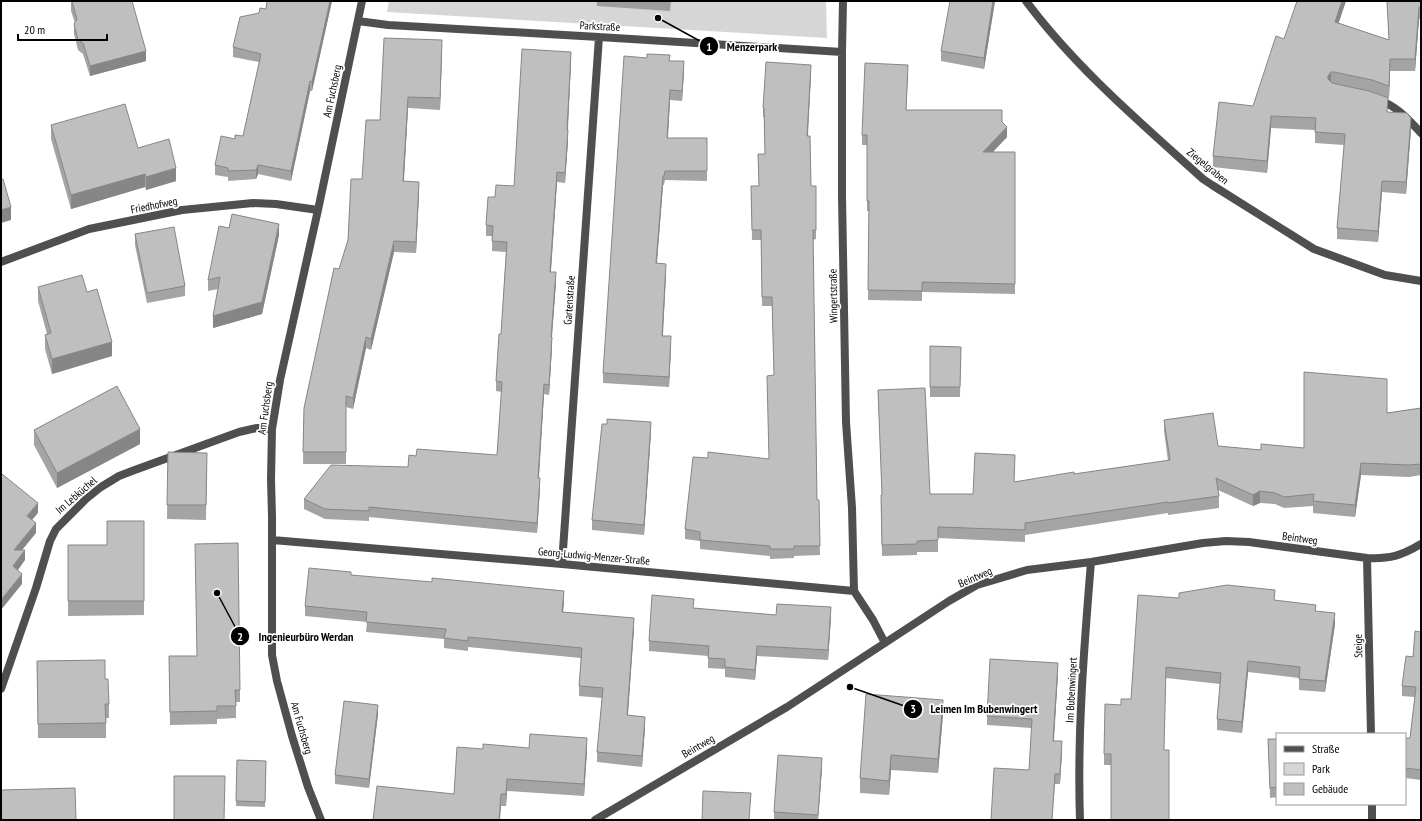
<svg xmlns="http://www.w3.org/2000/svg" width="1422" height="821" font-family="'PT Sans Narrow',sans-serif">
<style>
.green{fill:#d6d6d6}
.water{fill:#9d9d9d}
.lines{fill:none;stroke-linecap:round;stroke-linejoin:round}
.street{stroke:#4f4f4f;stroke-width:8}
.wall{fill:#a4a4a4}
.shaded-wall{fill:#868686}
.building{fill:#bfbfbf;stroke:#868686}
.labels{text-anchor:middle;stroke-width:3.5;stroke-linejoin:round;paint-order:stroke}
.street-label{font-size:11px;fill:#000;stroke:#fff}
.leader{fill:none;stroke:#000;stroke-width:1.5}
.callout-dot{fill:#000;stroke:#fff;stroke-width:1.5}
.mark-label{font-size:12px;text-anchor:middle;font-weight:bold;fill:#fff}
.callout-label{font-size:12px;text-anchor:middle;font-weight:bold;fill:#000;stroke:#fff;stroke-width:3.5;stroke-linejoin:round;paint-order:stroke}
</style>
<rect width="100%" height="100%" fill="#fff"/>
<path class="green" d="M389,1H826L827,38L387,12Z"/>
<path class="water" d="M597,1H671L670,11L597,6Z"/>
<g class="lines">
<path class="street" d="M843,1L842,52V196L846,422L852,508L854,591
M1026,1C1076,68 1141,123 1203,179L1212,185L1314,249L1385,275L1421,281
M358,21L388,25L599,37L842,52
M1379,100C1398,107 1408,119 1421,133
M1,262L89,229L182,210L253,203L276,204L318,210
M272,540L562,564L854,591L873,620L885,643
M1367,558L1371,734
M562,564L599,37
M1,689L36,588L50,541L56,529L86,499L101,487L119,476L132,471L239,432L257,428L272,429
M1372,804V820
M321,820L308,787L292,736L277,681L272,655V516L271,479L272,429L280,380L318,210L362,1
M595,820L787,707L949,601L977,585L1027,570L1091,562L1203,543L1226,541L1249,542L1367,558C1390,559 1401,556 1421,544
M1080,820C1077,734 1084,648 1091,562"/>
</g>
<path class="wall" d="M71,1L146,61L90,76L83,54L78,50L74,34V24L75,23L71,11Z
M267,1H332L312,91H310L291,181L258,174L256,179L228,181V177L215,175V165L235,139L243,136L259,62L233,57V47L259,13L266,9Z
M995,1L984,69L941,61V51Z
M1346,1L1338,23L1389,40L1387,1H1421V19H1419L1415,71H1390L1389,98L1372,92L1388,112L1411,129L1406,194L1382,192L1378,242L1337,239V228L1344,145L1315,143V130L1271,128L1267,173L1213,167V156L1253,106L1284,39Z
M442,52L440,110L408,108L404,181L419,193L416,253L394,252L371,350L366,348L353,409L346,407V464H303L304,408L339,269L348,240L362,179L380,120Z
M670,61L684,71L682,101L670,100L668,138H707V181L665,180L664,185H663L657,263L666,274L663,336L671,346L669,387L603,383V373Z
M571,62L568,130V140L565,183L557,182L551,272L556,282L552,337V347L549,395L544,394L539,478L540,488L537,533L369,517V521L325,519L304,509V499L408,467L416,456L497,455L502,392L496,391V381L501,334L506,252L492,251V236H486V225L495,197L514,186Z
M811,74L808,136L811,186H816V239L813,240L817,500H819L820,555L794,556V558L770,559V556L700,549V541L685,539V529L708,458L769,459L774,375L772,306H762L761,240H752L751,186H759L758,154H765L764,117H763V108Z
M908,75L906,110L1002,122L1007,137L993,152H1015V294L922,292V301L868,300L869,211H867V145H862V135Z
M51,125L138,148L176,181L146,190L145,187L71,209L51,139Z
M229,228L279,235L262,314L213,328L218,289L208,291V280Z
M135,234L185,286V296L147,303L135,245Z
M38,287L87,292L112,356L52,374L45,349V335L47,334L38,301Z
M930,346L961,347L960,397H930Z
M878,390L930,494H973L1015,466L1014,482L1074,474L1168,461L1164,431V420L1218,446L1261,450L1304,448L1387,413L1421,408V475L1409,477L1361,475L1355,517L1313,513V506L1284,508L1275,504L1260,503L1253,506L1218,490L1219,496V508L1168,515V513L1025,535V542L938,538V552H917V555L882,556L881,507V495H882Z
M607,424L651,432L644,535L592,530V520Z
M34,430L140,444L57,488L34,445Z
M168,452L207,467L206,520L167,519Z
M144,521V615L68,616V545H107Z
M351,575L564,601L563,612L634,628L628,715L645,727L642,767L597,762V752L602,698L579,696V686L581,658L468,647V651L444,648V639L366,632L367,622L305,616V606Z
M1179,598L1275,600L1316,611L1335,624L1325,692L1299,690V678L1248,672L1242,733L1217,730V719L1220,684L1166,678L1111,765H1104V754L1121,705L1131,699Z
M694,608L776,615L831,617L828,660L757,656L755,680L725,677V669L708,668V656L649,651V641Z
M1421,632V780L1405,778V738H1410L1415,697L1402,696V686Z
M169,656L240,690V702H236V718L217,719V724L170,725Z
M37,661L109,704V718H106V738H38Z
M1058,673L1054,741L1062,751L1060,784H1055L1052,820H991L1029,770L1032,728L987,725V716Z
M378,714L369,788L335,784V775Z
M943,714L938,773L891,770L889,795L860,793V778Z
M1268,739H1277V797L1270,798Z
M529,748L587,750L584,796L507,791L506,806H501L454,794L483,749Z
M237,760L266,761L265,807L236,806Z
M822,768L818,820H774V812Z"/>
<path class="shaded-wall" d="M330,1H332L312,91V82Z
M993,1H995L984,69V58Z
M1342,1H1346L1335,34V22Z
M1419,7V19L1415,71V59Z
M442,40V52L440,110V98Z
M146,51V61L90,76V66Z
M571,52V62L567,140V130Z
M1390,59V71L1389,98V86Z
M684,61V71L682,101V91Z
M811,65V74L807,145V136Z
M1331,72V84L1328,88V76Z
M310,81V91L291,181V171Z
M670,90V100L667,148V138Z
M408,97V108L403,192V181Z
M1271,116V128L1267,173V161Z
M1411,118V129L1406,194V182Z
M1007,127V137L983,162V152Z
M568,130V140L565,183V173Z
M258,165V174L256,179V170Z
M176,168V181L146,190V177Z
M557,172V182L550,282V272Z
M145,174V187L71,209V195Z
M663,176V185L656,273V263Z
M1382,181V192L1378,242V231Z
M419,182V193L416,253V242Z
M11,207V220L1,223V210Z
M279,224V235L262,314L213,328V316Z
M394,241V252L371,350V339Z
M666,264V274L662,346V336Z
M556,272V282L551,347V337Z
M671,336V346L669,387V377Z
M366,337V348L353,409V398Z
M552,337V347L549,395V385Z
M112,342V356L52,374V359Z
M544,384V394L538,488V478Z
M651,422V432L644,535V525Z
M140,429V444L57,488V473Z
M1361,463V475L1355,517V505Z
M540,478V488L537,533V523Z
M1260,491V503L1253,506V495Z
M38,503V513L27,526V516Z
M36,523V533L14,560V550Z
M25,550V560L13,577V566Z
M22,574V584L1,610V600Z
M564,591V601L562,622V612Z
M831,607V617L828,660V650Z
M1335,613V624L1325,692V681Z
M634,618V628L627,725V715Z
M757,646V656L755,680V670Z
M1248,661V672L1242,733V722Z
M1058,663V673L1053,750V741Z
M943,700V714L938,773V759Z
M378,705V714L369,788V779Z
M645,717V727L642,767V756Z
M587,738V750L584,796V784Z
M1062,741V751L1060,784V774Z
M891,755V770L889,795V781Z
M822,758V768L818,820V815Z
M507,779V791L506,806V794Z
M501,794V806L500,820H499Z"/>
<path class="building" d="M72,1H132L146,51L90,66L83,43L78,40L74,24L77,19Z
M267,1H330L312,82L310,81L291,171L258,165L256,170L228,171V168L215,165L221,136L235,139V135L243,136L261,54L233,47L240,17L259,13L260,8L266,9Z
M950,1H993L984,58L941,51Z
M1297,1H1342L1335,22L1389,40L1387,1H1421V7H1419L1415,59H1390L1389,86L1372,80L1334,72H1331L1328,76V79L1332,83L1369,91L1386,97L1388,98L1387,112L1407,113L1411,118L1406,182L1382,181L1378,231L1337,228L1345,134L1315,132L1316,118L1271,116L1267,161L1213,156L1219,102L1253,106L1276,36L1284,39Z
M384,38L442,40L440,98L408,97L403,181L419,182L416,242L394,241L371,339L366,337L353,398L346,396V452H303L304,408L334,268L339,269L348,240L351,179H362L366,120H380Z
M522,49L571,52L567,130H568L565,173L557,172L550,272H556L551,337H552L549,385L544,384L538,478H540L537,523L369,507V511L325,509L304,499L331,465L408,467L409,455L416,456L417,449L497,455L502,382L496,381L499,334H501L507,242L492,241L493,226L486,225L488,197H495L496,185L514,186Z
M647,54L670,55L669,61H684L682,91L670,90L667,138H707V171H665L664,176H663L656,263L666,264L662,336H671L669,377L603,373L624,56L647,58Z
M766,62L811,65L807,136H810L811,186H816V230H813L817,500H819L820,546H794V549H770V546L700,540V532L685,529L693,457L708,458V452L769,459L767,376L774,375L772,297H762L761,230H752L751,186H759L758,154H765L764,108H763Z
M865,63L908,65L906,110H1002V122L1007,127L983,152H1015V284L922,282V291L868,290L869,201H867V135H862Z
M125,104L138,148L169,139L176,168L146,177L145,174L71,195L51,125Z
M3,179L11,207L1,210V180Z
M232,214L279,224L262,302L213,316L220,277L208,280L219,226L229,228Z
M174,227L185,286L147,293L135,234Z
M82,275L87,292L97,289L112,342L52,359L45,335L51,333L38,287Z
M930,346L961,347L960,387H930Z
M1304,372L1387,379V413L1421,408V464L1409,465L1361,463L1355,505L1313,501L1314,494L1284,497L1275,493L1260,491L1253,495L1216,478L1219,496L1168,503V502L1025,523V530L938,527V540L917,541V544L882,545L881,495H882L878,390L925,388L930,494H973L975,453L1015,455L1014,482L1074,472V474L1170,460L1164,420L1213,413L1218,446L1261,450V444L1304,448Z
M117,386L140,429L57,473L34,430Z
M607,419L651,422L644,525L592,520L602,424H607Z
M168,452L207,453L206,505H167Z
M2,474L38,503L27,516L36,523L14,550H25L13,566L22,574L1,600V476Z
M107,521H144V601H68V545H107Z
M238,543L240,690H235L236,706H217V711L170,712L169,656H197L195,544Z
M309,568L351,572V575L432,582V578L564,591L562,612L634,618L627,715L645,717L642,756L597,752L603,688L579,686L582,648L468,637V641L444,638L446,629L366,622L367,612L305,606Z
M1227,585L1275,590L1274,600L1316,605L1315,611L1335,613L1325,681L1299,679L1300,667L1248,661L1242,722L1217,719L1221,673L1166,667L1164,750H1169V820H1111V754H1104L1105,704L1121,705V699H1131L1138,595L1179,598V593Z
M652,595L694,599L693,608L776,615L777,604L831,607L828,650L757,646L755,670L725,667V659L708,658L709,646L649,641Z
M1415,631L1421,632V770L1405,768V738H1410L1416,687L1402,686L1406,656L1413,657Z
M990,659L1058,663L1053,741H1062L1060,774H1055L1052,820H991L994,768L1029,770L1032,719L987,716Z
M105,660V679H108L109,704H105L106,723L38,724L37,661Z
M866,694L943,700L938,759L891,755L889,781L860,778Z
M344,701L378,705L369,779L335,775Z
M530,734L587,738L584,784L507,779L506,794H501L499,820H373L377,786L454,794L457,747L483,749V744L529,748Z
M1268,739H1277V787L1270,788Z
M778,755L822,758L818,815L774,812Z
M237,760L266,761L265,802L236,801Z
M174,776H225L224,820H174Z
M75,788L76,820H1V790Z
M703,791L751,793L749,820H702Z"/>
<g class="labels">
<g class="street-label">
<text transform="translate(600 26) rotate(3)" y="4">Parkstraße</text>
<text transform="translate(332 91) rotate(-78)" y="4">Am Fuchsberg</text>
<text transform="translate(1208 166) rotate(39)" y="4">Ziegelgraben</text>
<text transform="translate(154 205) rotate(-11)" y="4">Friedhofweg</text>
<text transform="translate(833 296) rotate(-91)" y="4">Wingertstraße</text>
<text transform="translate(569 300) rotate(-86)" y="4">Gartenstraße</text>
<text transform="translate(265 408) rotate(-82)" y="4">Am Fuchsberg</text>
<text transform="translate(76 495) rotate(-41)" y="4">Im Lebküchel</text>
<text transform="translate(1300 538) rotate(8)" y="4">Beintweg</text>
<text transform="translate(594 556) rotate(5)" y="4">Georg-Ludwig-Menzer-Straße</text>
<text transform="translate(975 577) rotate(-23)" y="4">Beintweg</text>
<text transform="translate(1358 646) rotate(-91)" y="4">Steige</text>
<text transform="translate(1071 690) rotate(-87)" y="4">Im Bubenwingert</text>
<text transform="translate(302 728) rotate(74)" y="4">Am Fuchsberg</text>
<text transform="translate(698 746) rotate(-30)" y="4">Beintweg</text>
</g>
</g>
<path class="leader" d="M658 18L709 46M217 593L240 636M850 687L913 709"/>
<g class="callout-dot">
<circle cx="658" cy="18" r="4"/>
<circle cx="217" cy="593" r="4"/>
<circle cx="850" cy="687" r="4"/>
<circle cx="709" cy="46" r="10"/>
<circle cx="240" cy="636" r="10"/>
<circle cx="913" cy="709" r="10"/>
</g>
<g class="mark-label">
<text x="709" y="51">1</text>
<text x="240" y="641">2</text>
<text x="913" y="713">3</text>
</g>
<g class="callout-label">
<text x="752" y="51">Menzerpark</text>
<text x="306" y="641">Ingenieurbüro Werdan</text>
<text x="984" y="713">Leimen Im Bubenwingert</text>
</g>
<rect width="1422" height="821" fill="none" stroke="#000000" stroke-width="4"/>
<rect x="1276" y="733" width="130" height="72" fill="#ffffff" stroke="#999999"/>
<rect x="1284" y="746" width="20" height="6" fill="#4f4f4f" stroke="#999999"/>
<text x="1312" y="753" font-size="12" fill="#000000">Straße</text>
<rect x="1284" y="763" width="20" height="12" fill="#d6d6d6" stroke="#999999"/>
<text x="1312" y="773" font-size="12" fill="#000000">Park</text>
<rect x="1284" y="783" width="20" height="12" fill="#bfbfbf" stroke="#999999"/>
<text x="1312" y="793" font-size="12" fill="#000000">Gebäude</text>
<path d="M18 34v6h89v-6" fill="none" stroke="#000000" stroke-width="2"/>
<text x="24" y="34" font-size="12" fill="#000000" stroke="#ffffff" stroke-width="3" paint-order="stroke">20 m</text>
</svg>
